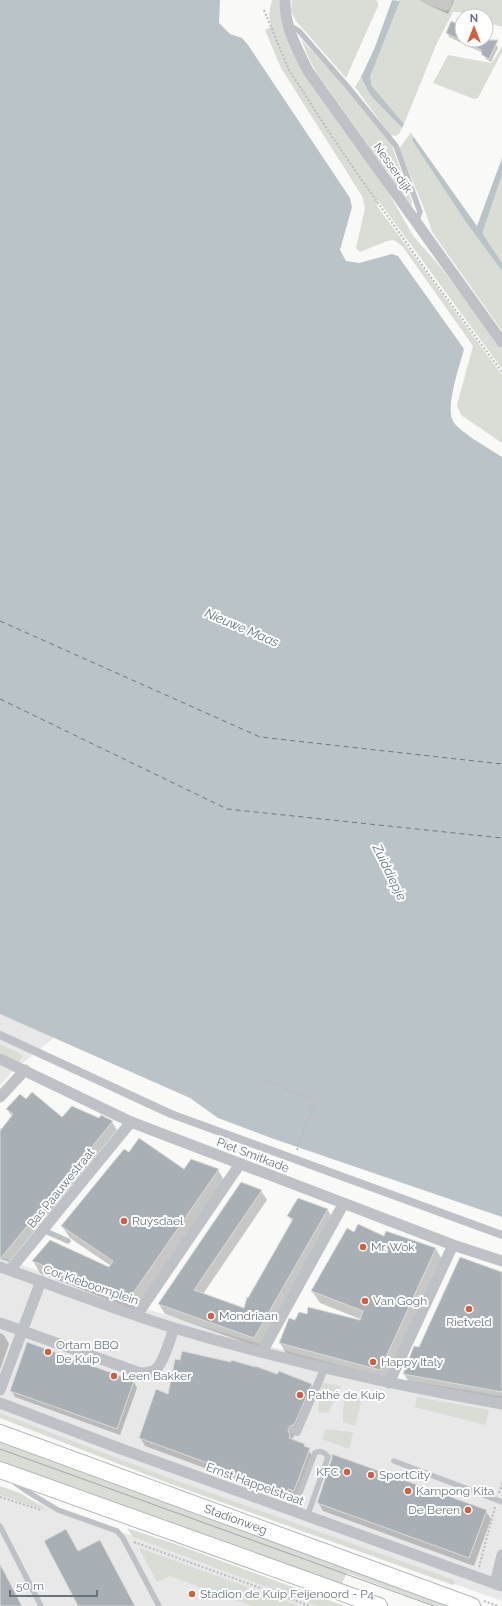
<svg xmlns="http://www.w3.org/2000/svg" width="502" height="1606" font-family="Raleway,sans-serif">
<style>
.built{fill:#e7e8e7}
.green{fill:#d9ddd6}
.water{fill:#bac4c8}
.shadow{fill:#0003}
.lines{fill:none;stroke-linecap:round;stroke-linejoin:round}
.ferry{stroke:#67797f;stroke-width:1;stroke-dasharray:5 4;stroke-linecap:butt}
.building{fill:#a9b0b5;stroke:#dbdbd9}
.secondary-casing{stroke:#b3b8bd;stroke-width:18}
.path{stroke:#b9bcbf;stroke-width:2;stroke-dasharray:2 2;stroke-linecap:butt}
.service{stroke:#bec2c6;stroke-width:5.5}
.pedestrian{stroke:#bec2c6;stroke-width:8}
.minor{stroke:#bec2c6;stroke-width:11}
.secondary{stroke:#fff;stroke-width:16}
.tram{stroke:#a1a7ac;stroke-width:1}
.poi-dot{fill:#d2603e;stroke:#fff;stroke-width:1.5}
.labels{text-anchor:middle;stroke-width:4;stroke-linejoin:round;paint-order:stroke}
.street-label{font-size:12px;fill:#66747f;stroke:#fff}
.poi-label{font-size:12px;fill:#66747f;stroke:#fff;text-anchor:start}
.water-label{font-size:13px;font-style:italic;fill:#67797f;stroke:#fff}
</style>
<rect width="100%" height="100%" fill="#f9f9f7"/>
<path class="built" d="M0,988L73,1022L12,1072L0,1086Z
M0,1257L127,1303L250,1341L380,1376L502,1396V1601L206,1495L0,1415Z
M0,1489L331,1606H0Z"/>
<path class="green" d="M272,0H279L282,23L295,56L382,182L414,237L439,265L502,349V369L378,200L377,206L502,375V443L461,415L457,405L473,346L403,247L397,242L393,240L387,241L360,252L356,248L365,208L362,196L281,68L265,30L271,27L269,13Z
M292,0H376L378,2V6L346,78L296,21L291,11Z
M398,0H417L446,11L450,9L453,0H502V27L486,22V16H470L459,12H453L436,45L404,124L372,86L370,77L400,1Z
M301,39L344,85L391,143L412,202L411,205L318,75L309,59Z
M502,46V52L478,98L474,99L433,83L448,55L491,63L494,60Z
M361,77L370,95L402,128L399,134L396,136L390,135L355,87Z
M411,132L413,136L412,140L502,271V331L432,232C424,204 410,177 399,149Z
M502,175V263L483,234V230Z
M0,1044L23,1055L19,1062L0,1053Z
M321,1382L341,1386L328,1413L318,1412Z
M344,1395H363L355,1426L343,1422Z
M417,1397L489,1410L485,1425L415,1407Z
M0,1413L166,1477L454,1580L455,1583L453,1585L168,1483L0,1418Z
M326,1429L353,1432L349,1449L322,1439Z
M0,1440L452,1606H436L347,1573L341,1585L0,1461Z
M0,1486L20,1493L48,1511L0,1495Z
M127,1528L178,1545L345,1606H318L133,1537Z
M140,1548L300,1606H252L170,1576L157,1582L140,1550Z"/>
<path class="water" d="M0,0H220L219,23L230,34L242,38L248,45L350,198L352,207L340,250L346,261L359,263L392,254L398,256L464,349C460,365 445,407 453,421C459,432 490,449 502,457V1217L271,1138L218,1118L190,1098L0,1014Z
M392,0L400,1L370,77L372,86L404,124L402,128L370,95L361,77L375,47Z
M413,136L477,226L502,158V175L483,231V234L502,263V271L466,222L412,140Z"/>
<path class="shadow" d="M418,0H453L454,1L448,14Z
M462,27V40L486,39L496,44L498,48L491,62L486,59L483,53L449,37L447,33Z
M26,1101L62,1118L99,1119L112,1122L117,1130L9,1262L0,1259V1128L2,1130L12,1117L7,1109Z
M129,1154L185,1170H218L225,1182L136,1311L40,1273L33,1261L110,1269L111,1266L70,1238L62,1226Z
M261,1191L267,1200L203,1294L244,1309L292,1222L289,1216L327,1209L333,1219L260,1348L165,1314L159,1304Z
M354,1233L436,1249L443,1261L387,1382L287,1355L280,1343L295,1321L364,1322L365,1321L320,1303L312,1291Z
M502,1273V1402L411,1386L404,1374L419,1348Z
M0,1333L4,1335L9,1344L0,1370Z
M278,1375L311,1385L316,1393L292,1440L304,1444L314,1458L299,1499L293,1497L292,1500L145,1446L140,1437L168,1395Z
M134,1382L137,1388L120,1435L15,1397L11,1390Z
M318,1502L486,1511L491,1519L474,1566L323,1511Z"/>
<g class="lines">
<path class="ferry" d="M0,621L260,737L502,764
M0,699L227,809L502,838"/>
</g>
<path class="building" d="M451,21L462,26V40H498L489,59L482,55L481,50L446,33Z
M32,1092L62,1117L72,1106L99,1118L101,1115L113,1121L0,1259V1131L13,1114L6,1109L20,1094L26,1099Z
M139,1138L184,1169L191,1159L219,1169L129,1299L32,1261L50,1240L109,1267L113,1261L61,1226L124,1149L129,1152Z
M241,1182L262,1190L194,1290L244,1308L247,1297L248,1298L293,1219L287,1216L298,1198L328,1209L254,1338L158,1304Z
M358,1224L384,1236L386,1231L436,1248L380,1370L279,1343L289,1318L295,1320L299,1312L307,1314L308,1307L360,1320L363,1311L311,1291L347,1228L354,1232Z
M460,1257L502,1272V1392L403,1374L414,1346L419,1347Z
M27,1342L134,1381L117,1429L10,1391Z
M182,1351L231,1362V1360L255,1367V1366L277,1374L279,1371L312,1384L294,1425L290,1426L288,1430L290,1435L289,1438L305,1444L304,1446L310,1448L294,1491L288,1489L287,1492L139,1438L156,1389L168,1394L175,1359L180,1360Z
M332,1454L487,1510L469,1558L317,1503L332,1458Z
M66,1529L78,1551L100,1540L135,1606H78L44,1541Z
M0,1564L22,1606H0Z"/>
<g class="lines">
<g class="secondary-casing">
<g id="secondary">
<path id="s1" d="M0,1433L472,1606"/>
<path d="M0,1470L379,1606"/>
</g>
</g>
<path class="path" d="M264,10L289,70L331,135L363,182L428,273L502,372
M260,1078L324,1104
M297,1150L315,1101
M499,1493L502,1483
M0,1497L41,1510
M134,1542L310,1606
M479,1567L495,1507
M484,1601L498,1606"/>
<path class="service" d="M289,25L299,31L348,87L396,146L420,212L416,222
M43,1230L68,1241
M394,1461L502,1502
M14,1482L28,1492L58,1510L117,1531L123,1538L159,1606
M293,1511L315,1453C321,1450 324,1452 328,1457L307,1517
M0,1526L41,1606"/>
<path class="pedestrian" d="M0,1035L171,1114L502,1235
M293,1430L297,1432L325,1367"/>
<path class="minor" d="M285,0C284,25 297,49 308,71L502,342
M0,1059L131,1122L453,1245L502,1261
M0,1097L25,1070
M0,1267C58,1287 116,1310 174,1328C282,1360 392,1385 502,1404
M10,1270L131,1122
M137,1315L240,1164
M0,1323L140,1373C146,1373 151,1373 156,1369C164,1362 170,1339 174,1328
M262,1352L344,1203
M389,1383L453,1245
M0,1390L41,1281
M0,1403L124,1450L502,1586
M495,1584L502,1555"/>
<use href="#secondary" class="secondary"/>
<path class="tram" d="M0,1449L434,1606"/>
</g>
<g class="poi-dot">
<circle cx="124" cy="1221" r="4"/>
<circle cx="363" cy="1247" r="4"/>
<circle cx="365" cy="1301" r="4"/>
<circle cx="469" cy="1309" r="4"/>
<circle cx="211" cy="1316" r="4"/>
<circle cx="48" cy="1352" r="4"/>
<circle cx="373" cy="1362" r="4"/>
<circle cx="114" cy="1376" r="4"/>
<circle cx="300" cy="1395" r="4"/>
<circle cx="347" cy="1472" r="4"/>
<circle cx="371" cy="1475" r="4"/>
<circle cx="408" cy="1491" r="4"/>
<circle cx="468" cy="1510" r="4"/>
<circle cx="192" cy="1594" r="4"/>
</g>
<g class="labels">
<g class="street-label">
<text transform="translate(393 168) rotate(55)" y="4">Nesserdijk</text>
<text transform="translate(253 1155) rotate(21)" y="4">Piet Smitkade</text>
<text transform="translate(61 1188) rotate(-51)" y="4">Bas Paauwestraat</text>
<text transform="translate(91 1285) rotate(19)" y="4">Cor Kieboomplein</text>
<text transform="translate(255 1484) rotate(20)" y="4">Ernst Happelstraat</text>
<text dy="4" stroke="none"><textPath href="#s1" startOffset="251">Stadionweg</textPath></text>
</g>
<g class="poi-label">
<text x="132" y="1225">Ruysdael</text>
<text x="371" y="1251">Mr. Wok</text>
<text x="373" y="1305">Van Gogh</text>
<text x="219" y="1320">Mondriaan</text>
<text x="469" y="1326" text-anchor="middle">Rietveld</text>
<text x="56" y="1349">Ortam BBQ<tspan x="56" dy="14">De Kuip</tspan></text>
<text x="381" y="1366">Happy Italy</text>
<text x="122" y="1380">Leen Bakker</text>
<text x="308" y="1399">Pathé de Kuip</text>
<text x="339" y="1476" text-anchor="end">KFC</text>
<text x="379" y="1479">SportCity</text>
<text x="416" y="1495">Kampong Kita</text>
<text x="460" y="1514" text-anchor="end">De Beren</text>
<text x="200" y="1598">Stadion de Kuip Feijenoord - P4</text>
</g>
<g class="water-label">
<text transform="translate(242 627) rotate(23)" y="5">Nieuwe Maas</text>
<text transform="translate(390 872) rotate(64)" y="5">Zuiddiepje</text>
</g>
</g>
<g transform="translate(474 28)"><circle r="19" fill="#ffffff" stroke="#c2c7cc"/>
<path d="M0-3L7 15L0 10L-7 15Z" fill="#d2603e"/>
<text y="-6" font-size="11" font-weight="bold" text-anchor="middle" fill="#66747f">N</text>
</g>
<path d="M10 1590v6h87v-6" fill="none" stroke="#66747f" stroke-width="2"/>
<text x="16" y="1590" font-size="12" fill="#66747f" stroke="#ffffff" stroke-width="3" paint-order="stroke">50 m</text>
</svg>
